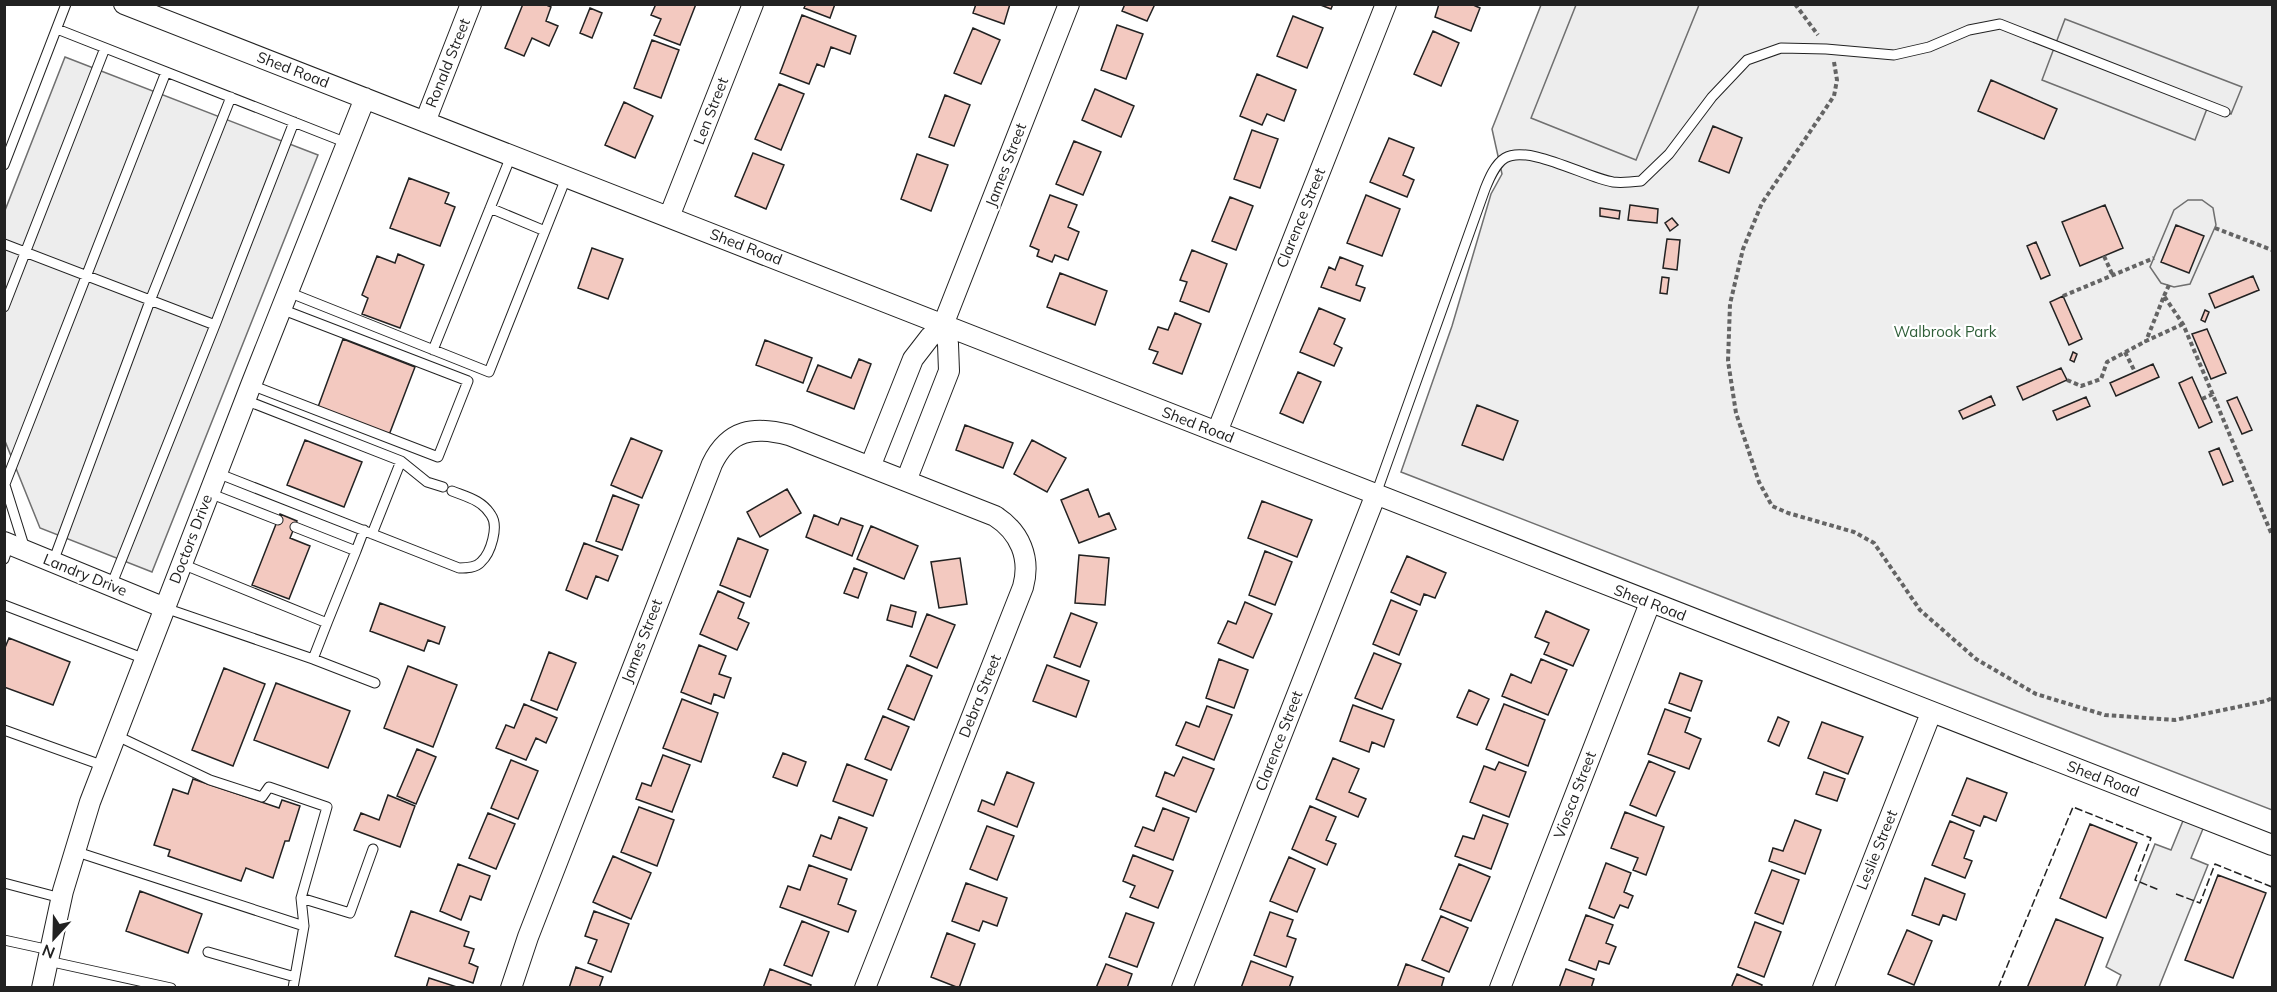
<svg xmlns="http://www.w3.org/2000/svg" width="2277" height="992" font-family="Mulish,sans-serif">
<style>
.green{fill:#eee;stroke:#6f6f6f;stroke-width:1.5}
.parking{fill:#ededed;stroke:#6f6f6f;stroke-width:1.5}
.building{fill:#f3c9c0;stroke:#222;stroke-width:1.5}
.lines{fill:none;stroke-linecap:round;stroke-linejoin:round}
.service-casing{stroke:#222;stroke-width:11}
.minor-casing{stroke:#222;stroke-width:22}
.path{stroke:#646464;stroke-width:4;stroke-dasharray:4.5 3;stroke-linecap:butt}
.service{stroke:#fff;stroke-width:9}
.minor{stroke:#fff;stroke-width:20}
.fence{stroke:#222;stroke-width:1.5;stroke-dasharray:8 3;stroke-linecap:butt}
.labels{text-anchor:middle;stroke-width:4.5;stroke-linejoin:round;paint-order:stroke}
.street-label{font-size:15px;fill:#222;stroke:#fff}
.park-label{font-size:15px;fill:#2f5e38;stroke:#fff}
</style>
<rect width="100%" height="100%" fill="#fff"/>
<path class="green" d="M1541,5H2272V810L1401,472L1452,326L1491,194L1502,174L1492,129Z"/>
<path class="parking" d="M1576,5H1699L1636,160L1531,118Z
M2065,19L2242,87L2231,114L2208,106L2195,140L2042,80Z
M65,57L318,155L152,572L40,528L5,441L4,213Z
M2188,200H2202L2213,208L2216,225L2190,284L2174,287L2161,283L2150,267L2174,210Z
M2187,811L2207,819L2191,858L2208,865L2159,987H2116L2121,975L2106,967L2155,844L2171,850Z"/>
<path class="building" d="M523,4H544L551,7L546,21L558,26L549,46L532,38L524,56L505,48Z
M656,4H696L680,45L654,35L661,19L651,15Z
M806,4H835L830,18L804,8Z
M976,4H1010L1004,24L973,13Z
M1125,4H1155L1147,21L1122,11Z
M1318,4H1333L1331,9Z
M1439,4H1471L1480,8L1471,31L1435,17Z
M590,8L602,13L592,38L580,33Z
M802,15L856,36L850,54L831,47L824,67L817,64L809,84L780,73Z
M1293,16L1323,28L1307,68L1277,56Z
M1117,25L1143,34L1126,79L1101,70Z
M973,28L1000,40L981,84L954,73Z
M1433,31L1459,43L1441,86L1414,74Z
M652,40L679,50L661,98L634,88Z
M1257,74L1296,90L1284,121L1267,114L1262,125L1240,116Z
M1991,80L2057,109L2044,139L1978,111Z
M779,84L804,94L781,150L755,139Z
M1095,89L1134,106L1121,137L1082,120Z
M945,95L970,105L954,146L929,137Z
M624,102L653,116L635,158L605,145Z
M1713,126L1742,138L1729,173L1699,161Z
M1252,130L1278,139L1260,188L1234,179Z
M1389,138L1414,148L1403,175L1414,180L1407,197L1370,182Z
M1074,141L1101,152L1083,195L1056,184Z
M753,153L784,165L766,209L735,196Z
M917,154L948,165L931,211L901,199Z
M409,178L449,193L445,203L455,207L440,246L390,228Z
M1050,195L1077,205L1068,227L1079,232L1068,260L1055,255L1052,262L1037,256L1039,250L1030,246Z
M1366,195L1400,209L1382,256L1347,243Z
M1230,197L1253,206L1236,250L1212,241Z
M1630,205L1658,209L1657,223L1628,220Z
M2105,205L2123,248L2080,266L2062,222Z
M1600,208L1620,211L1619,219L1600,216Z
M1672,218L1678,225L1670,231L1665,223Z
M2176,225L2204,236L2189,273L2161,262Z
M1667,239L1680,240L1677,270L1663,268Z
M2036,242L2050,275L2041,279L2027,246Z
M592,248L623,259L608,299L578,288Z
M1192,250L1227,264L1209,312L1180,301L1187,282L1180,280Z
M398,254L424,265L400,328L362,314L368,298L362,295L377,256L395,263Z
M1340,257L1363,266L1356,285L1365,288L1360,301L1321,287L1329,267L1335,270Z
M1060,273L1107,291L1095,325L1047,307Z
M2253,276L2259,290L2215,308L2209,294Z
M1662,277L1669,278L1667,294L1660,293Z
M2063,296L2082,339L2069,345L2050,302Z
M1319,308L1345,319L1334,344L1342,348L1334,366L1300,352Z
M2205,310L2209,312L2205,322L2201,320Z
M1175,313L1201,324L1182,374L1153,363L1158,352L1149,349L1158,327L1168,330Z
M2207,329L2226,373L2211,379L2192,334Z
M343,339L415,367L389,435L318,407Z
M765,340L812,358L803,383L756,365Z
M2073,352L2077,354L2074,362L2070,360Z
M859,359L871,364L854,409L807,391L818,365L851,378Z
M2153,364L2159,377L2116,396L2110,383Z
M2061,368L2067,380L2023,400L2017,387Z
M1298,372L1321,382L1303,423L1280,413Z
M2192,377L2212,422L2199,428L2179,383Z
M1991,396L1995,405L1963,419L1959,411Z
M2086,397L2090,406L2057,420L2053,411Z
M2237,397L2252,430L2242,434L2227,401Z
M1477,405L1518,421L1503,460L1462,445Z
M965,425L1013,443L1003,468L956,450Z
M631,438L662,451L642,498L611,485Z
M305,440L362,462L344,507L287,485Z
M1032,440L1066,458L1047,492L1014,474Z
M2219,448L2233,481L2223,485L2209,452Z
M787,489L801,513L760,537L747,512Z
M1088,489L1099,517L1109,513L1116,529L1079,543L1061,500Z
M613,495L639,505L622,550L596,541Z
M1262,501L1312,520L1297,557L1248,538Z
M280,514L297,521L290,538L310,546L289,599L252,585Z
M814,515L838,525L841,518L863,526L852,556L806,537Z
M871,526L918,546L904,579L857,559Z
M738,538L768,550L750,597L720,585Z
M584,543L618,556L608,581L596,576L587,599L566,590Z
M1265,551L1292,562L1275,605L1249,595Z
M1079,555L1109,558L1105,605L1075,603Z
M1407,556L1446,573L1435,598L1424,594L1420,605L1391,592Z
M960,558L967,604L939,608L931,562Z
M854,568L867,573L858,598L844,593Z
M718,591L744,603L738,618L749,623L737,650L700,634Z
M1391,600L1417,611L1399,655L1373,644Z
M1245,602L1272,614L1253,658L1218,643L1228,621L1236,624Z
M380,603L445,627L439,644L428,640L424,651L370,631Z
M891,605L916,612L912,627L887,620Z
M1546,611L1589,630L1573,666L1544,654L1549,643L1535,637Z
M1071,613L1097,623L1080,667L1054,657Z
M927,614L955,625L937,668L910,656Z
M9,638L70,662L53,705L4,687V650Z
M699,645L726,656L719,674L731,678L724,698L714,694L711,704L681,692Z
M549,652L576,663L557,710L531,700Z
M1374,653L1401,664L1382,709L1355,698Z
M1219,659L1248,670L1234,708L1206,698Z
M1541,659L1567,670L1548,715L1502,696L1511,674L1531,683Z
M907,665L932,676L914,720L888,709Z
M1047,665L1089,681L1076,717L1033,701Z
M408,666L457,685L433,747L384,728Z
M224,668L265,684L233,766L192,750Z
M1680,673L1702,681L1691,711L1669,703Z
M276,683L350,711L328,768L254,740Z
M1469,690L1489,699L1477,725L1457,717Z
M682,699L718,713L701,762L663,748Z
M524,704L557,718L546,743L536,738L526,760L496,748L506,725L514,728Z
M1504,704L1545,720L1528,766L1486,749Z
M1353,705L1394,720L1384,747L1372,742L1369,752L1340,741Z
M1207,706L1232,715L1214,760L1176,745L1186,722L1199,727Z
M1665,709L1690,718L1685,732L1701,739L1689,769L1648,754Z
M883,716L909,727L891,770L865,759Z
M1778,717L1789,722L1779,746L1768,741Z
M1822,722L1863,737L1848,774L1808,758Z
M417,749L436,757L416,804L397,796Z
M783,753L806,762L797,786L773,777Z
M663,755L690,765L672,812L636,799L642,783L651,786Z
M1183,757L1214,769L1196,812L1156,796L1165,772L1174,776Z
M1333,758L1359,769L1349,792L1366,799L1358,817L1316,799Z
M511,760L538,771L518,819L491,808Z
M1649,761L1675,772L1656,816L1630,805Z
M1499,762L1526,772L1509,817L1470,802L1484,766L1495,770Z
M847,764L887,780L873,816L833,801Z
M1007,772L1034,783L1017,827L978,811L982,800L994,805Z
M1824,772L1845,779L1837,801L1816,794Z
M1967,778L2007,793L1996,821L1984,816L1980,826L1952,815Z
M193,779L279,808L282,800L300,806L289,841H285L273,878L246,868L241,881L168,856L170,850L154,845L173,789L188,794Z
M388,795L415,806L400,847L354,830L361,813L379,820Z
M1310,806L1336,817L1326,840L1336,844L1327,865L1292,849Z
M639,807L674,820L657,866L621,852Z
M1163,808L1189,818L1173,860L1135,846L1143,827L1154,831Z
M1625,812L1664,827L1646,875L1633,870L1638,858L1611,848Z
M488,813L515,824L496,869L469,858Z
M1483,815L1508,824L1491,869L1455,856L1463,836L1474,839Z
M839,817L867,828L851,870L813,856L821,835L831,839Z
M1795,820L1821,830L1805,874L1769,861L1773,848L1783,851Z
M1950,821L1974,831L1964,858L1972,861L1965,878L1932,865Z
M2090,824L2137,843L2106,918L2060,898Z
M987,826L1014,836L997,880L970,869Z
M1133,855L1173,871L1158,908L1130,897L1135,886L1123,881Z
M613,856L651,873L631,919L593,902Z
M1289,857L1315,869L1297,912L1270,901Z
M1606,863L1631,873L1624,892L1633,896L1628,908L1620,905L1614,918L1589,908Z
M458,864L490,876L481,900L470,896L461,920L440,911Z
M1459,864L1490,877L1471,921L1440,909Z
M809,865L847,879L838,904L856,911L848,932L780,907L788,886L800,890Z
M1772,870L1799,880L1783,924L1755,913Z
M2218,875L2266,893L2233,978L2185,960Z
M1925,878L1965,894L1956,920L1943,915L1939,925L1912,915Z
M966,883L1007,898L997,926L983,921L979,931L952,921Z
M140,891L202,914L188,953L126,931Z
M411,911L469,932L464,946L474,949L469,963L478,967L473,983L395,956Z
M594,911L629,924L611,972L588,963L597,940L585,936Z
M1270,912L1293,920L1287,936L1296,939L1286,967L1254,955Z
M1126,913L1154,923L1137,967L1109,957Z
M1586,915L1613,925L1606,943L1616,947L1609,964L1599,961L1596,970L1569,960Z
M1441,916L1468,928L1449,972L1422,960Z
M2056,919L2103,938L2084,988H2027Z
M802,921L829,932L812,976L784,965Z
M1755,922L1781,932L1764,977L1738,967Z
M1907,930L1932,941L1914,985L1888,974Z
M947,933L975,944L959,988L931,977Z
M1251,961L1293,977L1289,988H1241Z
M1106,964L1132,974L1127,988H1096Z
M1406,964L1444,978L1441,988H1397Z
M576,967L603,977L599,988H569Z
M770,969L811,985L810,988H763Z
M1566,969L1594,979L1591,988H1559Z
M1737,974L1762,985L1761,988H1731Z
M429,978L457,987L456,988H426Z"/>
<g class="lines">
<g class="service-casing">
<path id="service" d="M57,29L347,143
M4,165L66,4
M490,208L545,231
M4,244L215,325L294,122
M288,292L489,372L566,178
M4,307L105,48
M433,350L511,156
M251,385L438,457L468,381L281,309
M245,400L401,461L427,482L443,487
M217,473L459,568C466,568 476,568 481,562C491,553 499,526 491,515C482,500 467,497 452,491
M4,482L25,549
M5,484L166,72
M209,493L278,520
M1376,494L1485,189C1489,179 1495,164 1505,158C1528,144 1587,178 1613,182C1621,183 1632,182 1641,181L1669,154L1712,97L1747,60L1781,48L1826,49L1894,55L1929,47L1969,30L2000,24L2225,112
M372,534L401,461
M356,551L364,530
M4,559L9,544
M53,562L150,301L231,97
M182,564L327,623L356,551L295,527
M111,586L215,325
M4,605L145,659
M165,608L313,659L375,683
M313,659L327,623
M4,730L104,766
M115,735L210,780L262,797L269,787L327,807L301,898L304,926
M74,851L304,926L293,988
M4,883L61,898
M301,898L350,913L373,849
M4,940L50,950
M208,952L295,977
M48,961L171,988"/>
</g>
<g class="minor-casing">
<path id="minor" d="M124,4L2272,845
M425,122L471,4
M669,217L753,4
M1217,432L1386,4
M870,467L913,359L930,337L943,325L1069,4
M906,481L949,371L948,344L943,325
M4,542L165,608
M42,988L63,891L90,802L251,385L365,98
M511,988L528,937L712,464C729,429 754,426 789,435L995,516C1020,532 1031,558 1023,587L865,988
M1182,988L1376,494
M1500,988L1650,603
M1823,988L1931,713"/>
</g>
<path class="path" d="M1795,4L1818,35
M1834,62L1837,80L1834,96L1762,203L1743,249L1730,304L1728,361L1736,413L1759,482L1772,506L1788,513L1854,532L1874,543L1920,610L1976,659L2036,694L2105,715L2175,720L2266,701L2272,698
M2215,228L2272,250
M2104,256L2113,276
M2063,296L2154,258
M2164,296L2169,285
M2183,324L2146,341L2164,296L2183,324L2272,535
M2125,352L2135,372
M2067,380L2081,386L2101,379L2107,362L2146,341
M2202,399L2213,394"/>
<use href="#service" class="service"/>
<use href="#minor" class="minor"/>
<path class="fence" d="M2176,894L2200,903L2215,864L2272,887
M1998,988L2073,807L2151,838L2135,880L2159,890"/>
</g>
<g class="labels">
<g class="street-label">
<text transform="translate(448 63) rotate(-68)" y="5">Ronald Street</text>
<text transform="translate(293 70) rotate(21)" y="5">Shed Road</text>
<text transform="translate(711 111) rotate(-69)" y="5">Len Street</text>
<text transform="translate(1006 165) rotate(-69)" y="5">James Street</text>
<text transform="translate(1301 218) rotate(-68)" y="5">Clarence Street</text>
<text transform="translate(746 247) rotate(21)" y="5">Shed Road</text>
<text transform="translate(1198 425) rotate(21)" y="5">Shed Road</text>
<text transform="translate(191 539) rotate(-69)" y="5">Doctors Drive</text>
<text transform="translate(85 575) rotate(22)" y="5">Landry Drive</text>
<text transform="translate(1650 603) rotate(21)" y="5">Shed Road</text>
<text transform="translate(642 641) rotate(-69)" y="5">James Street</text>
<text transform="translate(980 696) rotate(-68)" y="5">Debra Street</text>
<text transform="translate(1279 741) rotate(-69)" y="5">Clarence Street</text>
<text transform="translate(2103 779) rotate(21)" y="5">Shed Road</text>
<text transform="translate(1575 795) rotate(-69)" y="5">Viosca Street</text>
<text transform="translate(1877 850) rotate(-68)" y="5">Leslie Street</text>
</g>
<g class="park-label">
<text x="1945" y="337">Walbrook Park</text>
</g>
</g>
<rect width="2277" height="992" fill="none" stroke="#222222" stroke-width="12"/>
<g transform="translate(54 938) rotate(202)" stroke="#ffffff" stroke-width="4.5" paint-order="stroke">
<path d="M0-4.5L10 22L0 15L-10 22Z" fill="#222222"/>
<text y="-9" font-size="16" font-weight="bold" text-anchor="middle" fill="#222222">N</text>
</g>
</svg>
